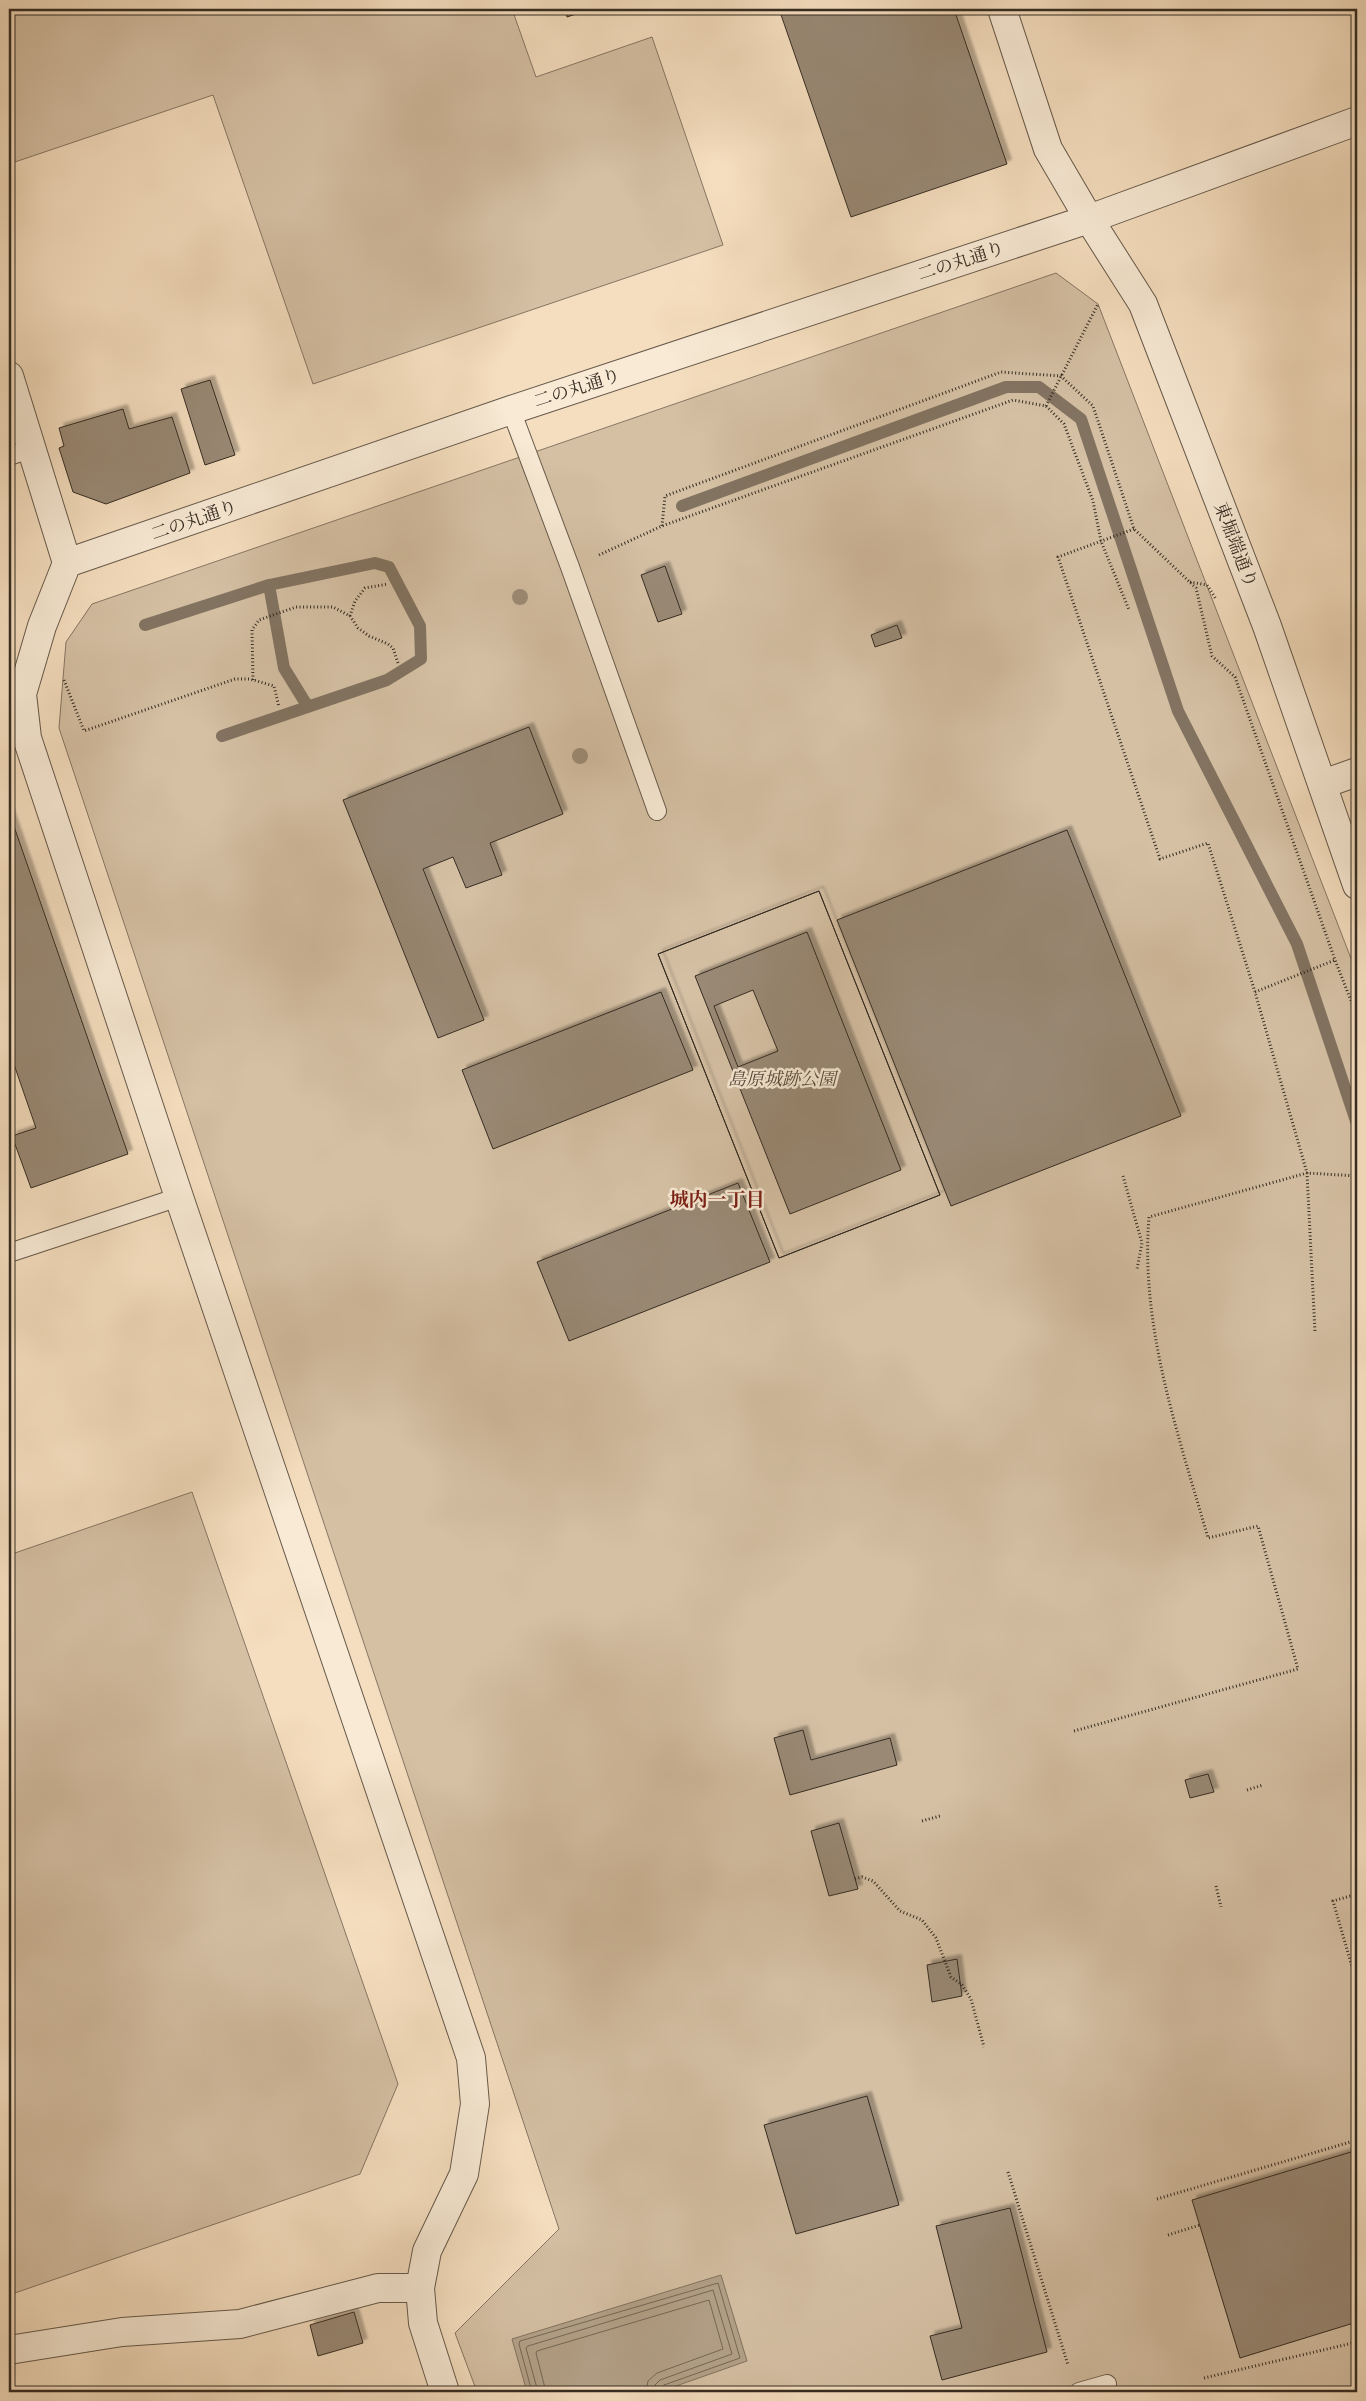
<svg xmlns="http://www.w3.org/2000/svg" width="1366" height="2401" font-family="Vollkorn,'Noto Serif JP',serif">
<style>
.green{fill:#d5c0a4;stroke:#867664}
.water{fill:#b4a28a;stroke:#827361}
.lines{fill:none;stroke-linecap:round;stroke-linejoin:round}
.shore{stroke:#756856;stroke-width:1}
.stream{stroke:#827361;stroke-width:12}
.building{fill:#998974;stroke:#362d23;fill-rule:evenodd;filter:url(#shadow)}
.service-casing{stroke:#66594a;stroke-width:20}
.minor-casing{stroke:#66594a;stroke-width:30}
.tertiary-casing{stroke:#66594a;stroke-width:30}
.path{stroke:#362d23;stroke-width:3;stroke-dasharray:1 2.5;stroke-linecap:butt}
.service{stroke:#f8ead5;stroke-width:18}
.minor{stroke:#f8ead5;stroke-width:28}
.tertiary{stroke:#f8ead5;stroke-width:28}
.tree{fill:#9e8d78}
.labels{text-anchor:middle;stroke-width:5;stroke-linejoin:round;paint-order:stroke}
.street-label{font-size:18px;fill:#362d23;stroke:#f8ead5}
.park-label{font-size:18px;font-style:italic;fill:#564a3d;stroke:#f8ead5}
.neighbourhood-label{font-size:19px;font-weight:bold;fill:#7a1f14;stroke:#f8ead5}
</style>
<defs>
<filter id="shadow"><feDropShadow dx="4.5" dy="-4.5" stdDeviation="1" flood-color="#0004"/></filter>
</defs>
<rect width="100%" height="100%" fill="#f5debf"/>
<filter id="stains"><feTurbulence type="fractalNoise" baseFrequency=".004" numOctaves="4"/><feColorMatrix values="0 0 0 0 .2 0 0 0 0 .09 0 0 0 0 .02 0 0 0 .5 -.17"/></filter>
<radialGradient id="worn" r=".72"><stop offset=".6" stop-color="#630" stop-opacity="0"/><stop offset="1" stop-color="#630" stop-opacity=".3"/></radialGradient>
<path class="green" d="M9,9H512L536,77L652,37L723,245L313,384L213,95L9,164Z
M1056,273L1098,304L1357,974V2392H477L455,2333L559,2229L59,728L66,642L92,604Z
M192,1492L398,2084L360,2174L9,2295V1555Z"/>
<path class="water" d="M721,2275L747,2361L659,2392H527L512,2339Z"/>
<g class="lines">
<path class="shore" d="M532,2392L519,2344L520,2341L718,2283L740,2358L664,2385L660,2392
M538,2392L526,2348L528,2346L713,2290L732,2354L660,2380L655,2385L654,2392
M546,2392L536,2353L537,2351L709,2300L723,2349L657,2373L648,2381L646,2392"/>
<path class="stream" d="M682,506L1006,387H1039L1081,419L1178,711L1297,944L1357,1124
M269,585L284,668L308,707
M145,625L269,585L375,563L389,567L420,626L421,659L387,680L222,736"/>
</g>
<path class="building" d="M565,9H591L567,17Z
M779,9H954L1007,164L851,217Z
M210,380L235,455L205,465L181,389Z
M123,409L129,429L172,417L190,473L106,504L73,492L59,448L64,446L59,428Z
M665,566L682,614L658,622L641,575Z
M897,625L902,638L875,647L871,635Z
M529,727L563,814L490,843L502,875L466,888L453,857L423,869L484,1020L438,1038L343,800Z
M9,812L128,1154L31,1188L12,1136L36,1128L9,1050V1042L13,1041L9,1028Z
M1067,830L1181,1116L951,1206L837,920Z
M819,891L940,1195L779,1258L658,954ZM807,932L901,1170L790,1214L695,976Z
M819,891L940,1195L779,1258L658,954Z
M753,990L778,1051L738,1067L714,1006Z
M661,992L693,1070L493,1149L462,1070Z
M738,1183L770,1262L569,1341L537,1262Z
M803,1730L811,1760L890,1738L897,1765L790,1795L774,1738Z
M1208,1774L1214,1792L1190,1798L1185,1780Z
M839,1823L858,1889L829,1896L811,1831Z
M957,1959L962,1996L932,2002L927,1965Z
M867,2096L899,2205L796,2234L764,2125Z
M1351,2152L1357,2171V2322L1240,2358L1192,2200Z
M1010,2208L1047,2352L942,2380L930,2336L962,2328L936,2226Z
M354,2312L363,2343L318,2356L310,2325Z"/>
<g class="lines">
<g class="service-casing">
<path id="service" d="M511,410L570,567L657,811
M9,456L31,449
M9,1253L179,1197
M1079,2392L1107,2384"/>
</g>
<g class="minor-casing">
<path id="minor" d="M1002,9L1048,149L1089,219
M9,376L67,563
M1323,784L1357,772
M9,2350L122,2332L240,2324L378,2288H420"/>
</g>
<g class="tertiary-casing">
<path id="tertiary" d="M1089,219L1143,304L1267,626L1357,885
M445,2392L423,2323L420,2288L427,2251L464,2174L475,2104L471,2058L179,1197L27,738L22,694L42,626L67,563L511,410L1089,219L1357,121"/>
</g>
<path class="path" d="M1046,406L1098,304
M662,526L665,496L1001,372L1061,376L1093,406L1134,529L1196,588L1212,656L1235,677L1335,960L1357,1016
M1134,529L1058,557L1160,859L1208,843L1255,992L1307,1173L1315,1332
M599,555L662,526L1013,400L1046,406L1064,424L1093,501L1101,541L1129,610
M1190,582L1207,585L1216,599
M350,616L355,601L365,588L388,584
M64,680L84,731L235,679H250L274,686L279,707
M253,680L252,630L259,620L296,607H333L350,616L358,628L369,636L388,644L393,648L398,663
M1255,992L1335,960
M1123,1176L1142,1243L1137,1269
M1074,1731L1298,1669L1258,1526L1208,1538C1178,1433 1140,1327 1149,1217L1307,1173L1357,1176
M1247,1790L1263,1785
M922,1821L940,1816
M855,1879L862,1877L873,1881L900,1911L922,1920L936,1938L951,1977L962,1985L971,1999L984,2047
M1216,1886L1221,1907
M1357,1894L1333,1901L1357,1984
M1008,2172L1068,2365
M1157,2199L1357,2140
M1168,2235L1200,2225
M1204,2378L1357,2342"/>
<use href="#service" class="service"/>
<use href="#minor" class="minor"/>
<use href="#tertiary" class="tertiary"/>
</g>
<g class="tree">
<circle cx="520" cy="597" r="8"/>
<circle cx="580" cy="756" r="8"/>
</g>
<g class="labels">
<g class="street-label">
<text transform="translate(961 261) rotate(-18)" y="6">二の丸通り</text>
<text transform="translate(577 388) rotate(-18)" y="6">二の丸通り</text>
<text transform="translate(194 520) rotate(-19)" y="6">二の丸通り</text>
<text transform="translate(1236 545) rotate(69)" y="6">東堀端通り</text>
</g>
<g class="park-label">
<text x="782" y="1085">島原城跡公園</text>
</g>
<g class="neighbourhood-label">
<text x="717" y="1206">城内一丁目</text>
</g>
</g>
<rect width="1366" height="2401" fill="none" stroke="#f5debf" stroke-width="30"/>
<rect x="10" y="10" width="1346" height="2381" fill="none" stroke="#362d23" stroke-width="2.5"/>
<rect x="15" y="15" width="1336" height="2371" fill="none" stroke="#362d23"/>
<rect width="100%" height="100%" filter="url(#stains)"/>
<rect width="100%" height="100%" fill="url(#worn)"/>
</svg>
